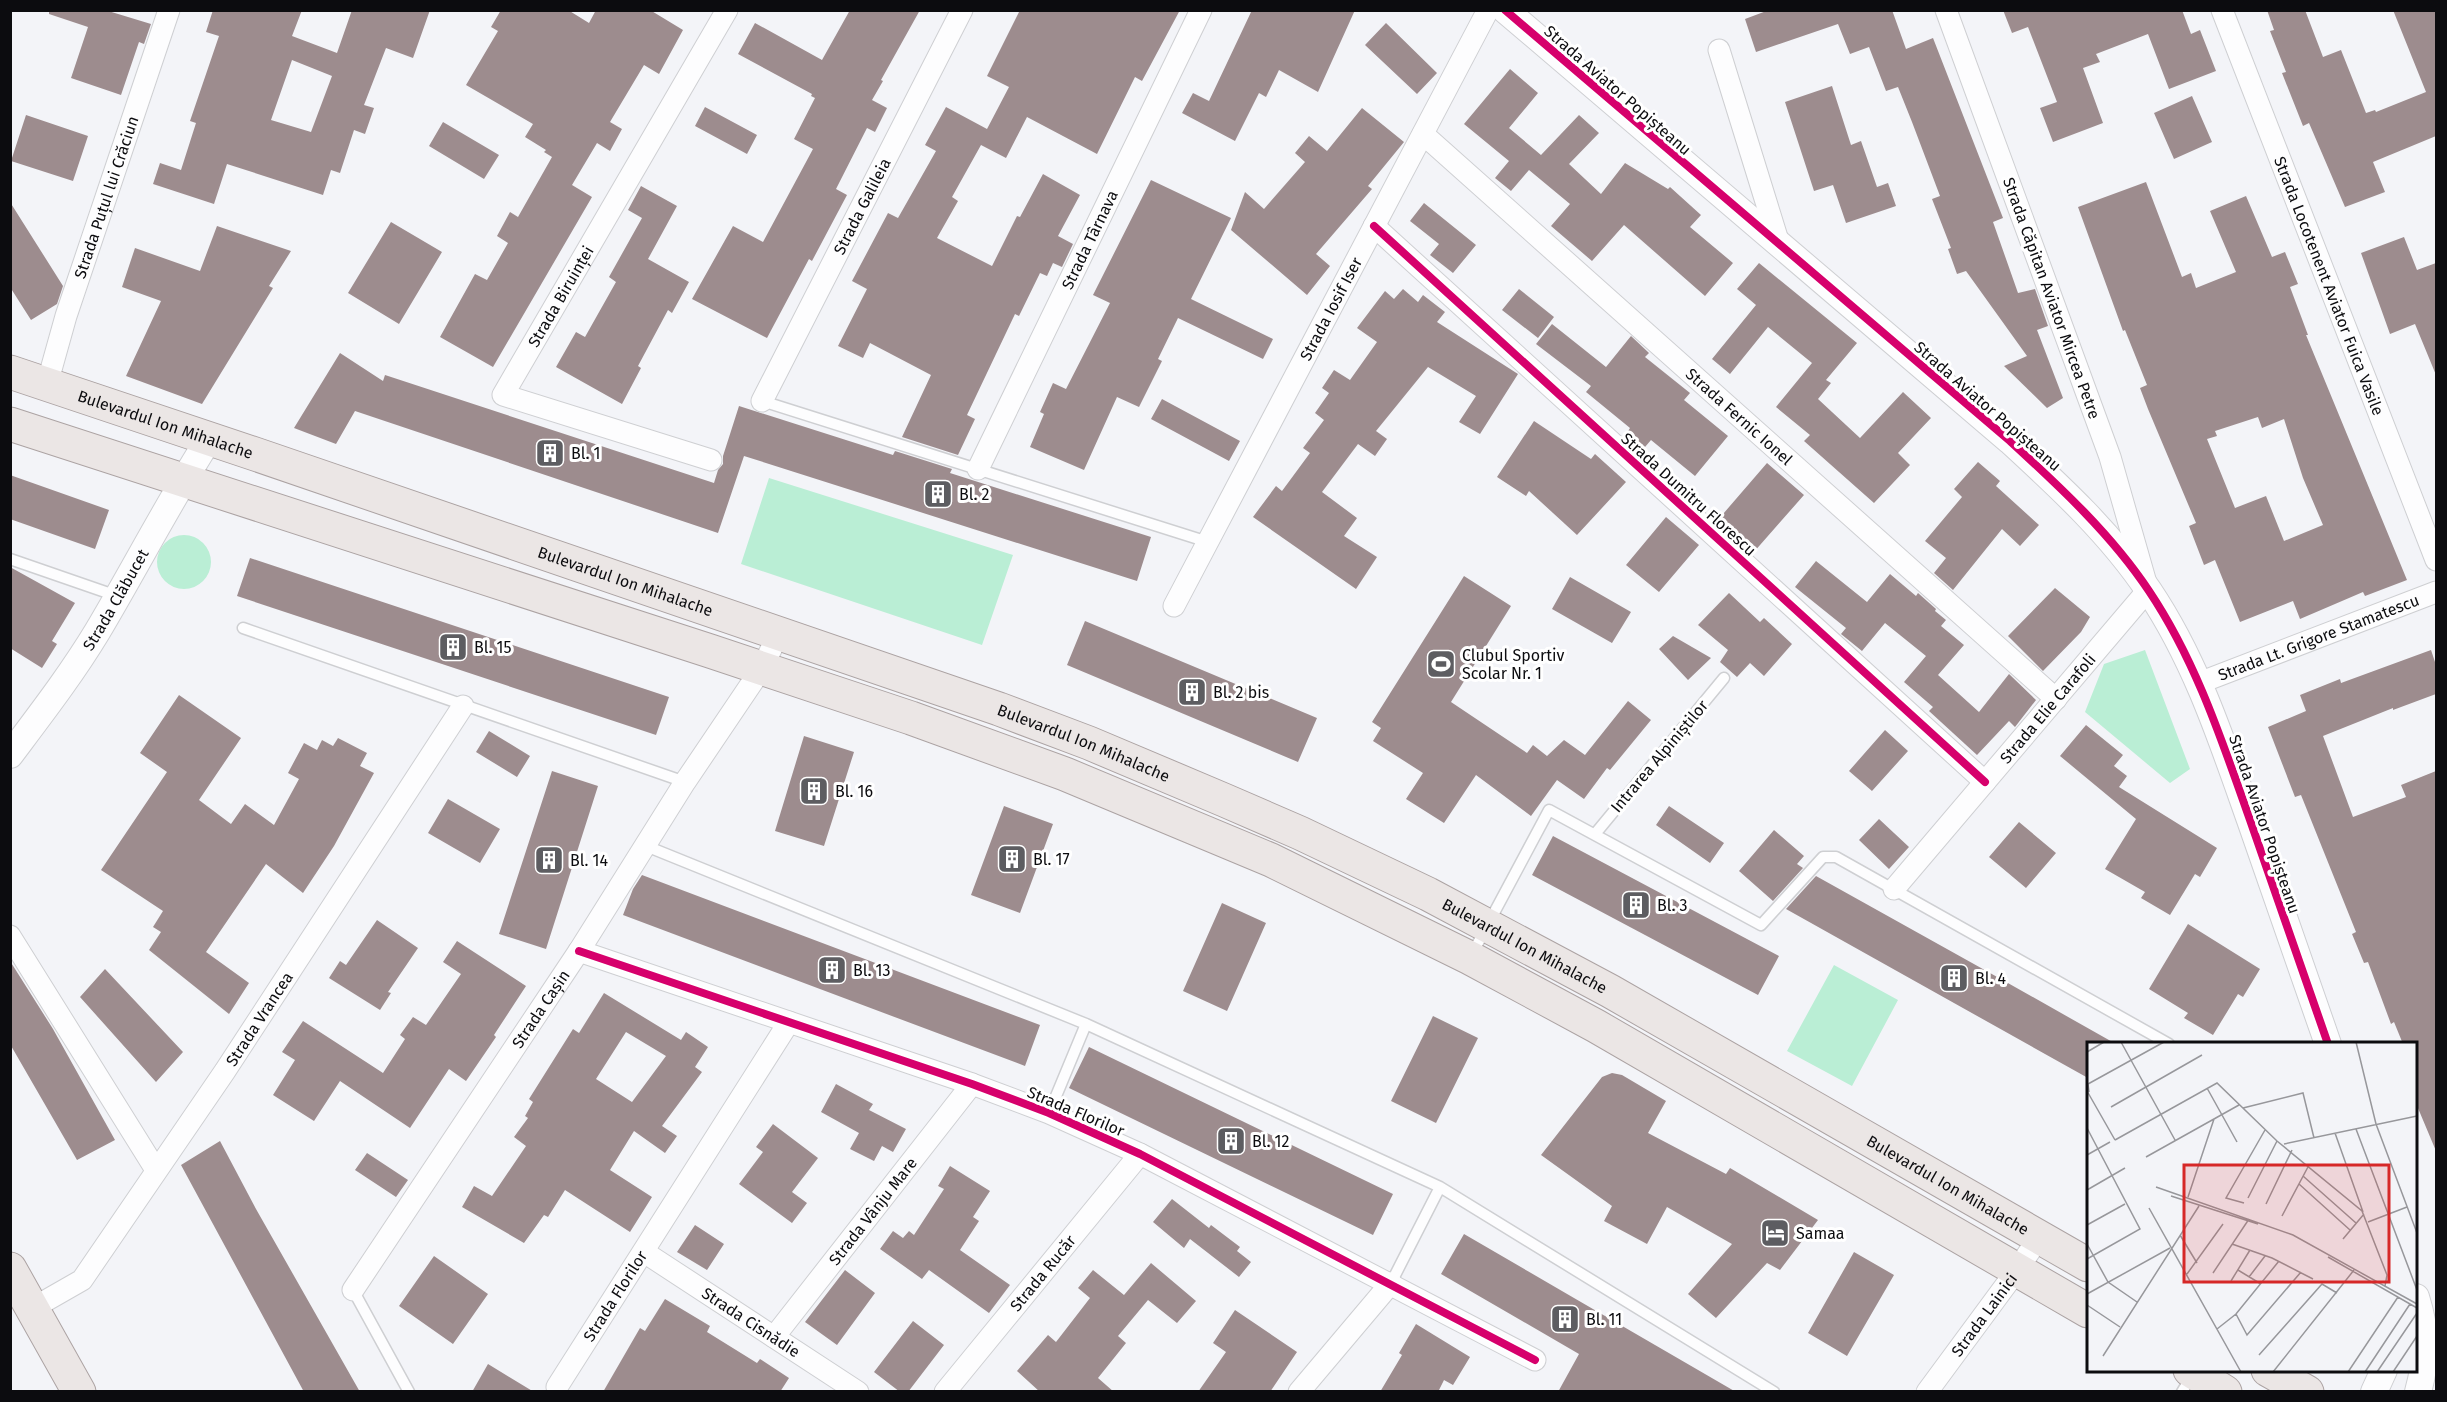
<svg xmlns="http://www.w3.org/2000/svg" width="2447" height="1402" font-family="'Fira Sans',sans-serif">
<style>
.green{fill:#baeed5}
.building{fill:#9d8c8e;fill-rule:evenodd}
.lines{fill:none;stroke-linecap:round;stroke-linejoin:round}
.service-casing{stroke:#cecfd2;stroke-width:13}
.minor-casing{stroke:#cecfd2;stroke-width:23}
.tertiary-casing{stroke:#cecfd2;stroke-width:28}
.primary-casing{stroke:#aca3a3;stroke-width:35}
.service{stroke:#fdfdfe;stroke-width:10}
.minor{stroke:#fdfdfe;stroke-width:21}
.tertiary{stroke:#fdfdfe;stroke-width:26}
.primary{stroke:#ebe6e5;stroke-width:33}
.cycleway-casing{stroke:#fff;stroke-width:11}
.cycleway{stroke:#d6006c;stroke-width:8}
.labels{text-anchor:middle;stroke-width:6;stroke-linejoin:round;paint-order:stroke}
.street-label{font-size:16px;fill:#0c0c0f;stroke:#fff}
.poi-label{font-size:16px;fill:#0c0c0f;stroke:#fff;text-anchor:start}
.inset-road{fill:none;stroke:#97979b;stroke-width:1.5}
.view{fill:#d62828;fill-opacity:0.15;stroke:#d62828;stroke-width:3}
.inset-edge{fill:none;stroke:#0c0c0f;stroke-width:3}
</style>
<rect width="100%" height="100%" fill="#f3f4f8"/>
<path class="green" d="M769,478L1013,555L982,645L741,564Z
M157 562a27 27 0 1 1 54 0a27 27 0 1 1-54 0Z
M2145,650L2190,769L2170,783L2085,712L2104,664Z
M1834,965L1898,1000L1852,1086L1787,1051Z"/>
<path class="building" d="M49,10H105L151,24L144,44L139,42L121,95L71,78L88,27L49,14Z
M213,10H302L292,36L337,53L352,10H430L413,58L386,48L364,105L374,108L365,134L354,130L340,173L331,170L323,195L227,164L214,204L153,184L160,163L181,170L196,123L190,121L219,36L206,32ZM292,60L332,76L311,132L271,120Z
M501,10H568L589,23L596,10H650L683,30L659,74L644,65L610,122L622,129L610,151L597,143L572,185L592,197L493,367L440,337L475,274L487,280L508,243L497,236L510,212L518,217L552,157L544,152L546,150L525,137L533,124L466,85L498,31L491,27Z
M850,10H920L881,80L883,81L872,100L887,108L875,132L867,128L836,189L847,195L812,261L809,259L767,338L692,299L733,226L763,242L813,149L794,139L815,98L811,96L812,94L738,54L755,23L822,60Z
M1020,10H1180L1142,81L1135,77L1097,154L1027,117L1006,158L981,145L952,197L958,201L937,238L992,266L1017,216L1020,217L1043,174L1080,195L1058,236L1073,244L1062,267L1053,263L1047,276L1040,273L1019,316L1015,314L967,415L975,419L958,455L902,437L931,375L870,343L863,358L838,346L867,289L852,281L888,213L898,218L936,151L925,145L946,107L987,129L1009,87L987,76Z
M1252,10H1355L1318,92L1279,70L1266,97L1259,93L1235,141L1182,113L1193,93L1209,101Z
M1769,10H1892L1906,49L1933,38L2003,218L1993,222L2018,293L2035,289L2048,326L2037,330L2063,398L2047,408L2004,366L2027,356L1966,271L1957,274L1948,249L1951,248L1932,199L1940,196L1912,122L1898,87L1886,91L1869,47L1850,54L1838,24L1756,52L1745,19Z
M2003,10H2182L2191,34L2200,30L2216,71L2169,89L2148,34L2096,54L2100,62L2083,68L2103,123L2053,142L2040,108L2057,102L2028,27L2012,33Z
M2267,10H2305L2323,57L2341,50L2366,113L2375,110L2376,112L2426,92L2393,10H2436V136L2373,162L2385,192L2345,207L2309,123L2303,126L2282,73L2286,72L2270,31L2274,30Z
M1386,23L1437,73L1417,94L1365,45Z
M1510,69L1538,93L1509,128L1541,155L1579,115L1599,133L1569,164L1601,194L1625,163L1668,189L1670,187L1701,215L1690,227L1733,263L1705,296L1624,225L1592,261L1551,226L1570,204L1529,170L1511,191L1495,178L1509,161L1464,124Z
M1832,86L1851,145L1861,141L1877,187L1888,183L1896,206L1846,223L1833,185L1814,191L1785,102Z
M2192,96L2212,142L2174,159L2154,113Z
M705,107L757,135L747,154L695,126Z
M1362,108L1404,142L1368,186L1372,189L1316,254L1330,266L1307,295L1231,230L1245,192L1264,209L1305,162L1295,153L1309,136L1327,151Z
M26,115L88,136L73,181L11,161Z
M443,122L499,155L484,179L429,146Z
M1151,180L1231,218L1191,299L1273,339L1263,359L1178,318L1158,359L1162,361L1139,407L1117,397L1084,470L1030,447L1044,414L1040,412L1053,383L1066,389L1110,303L1093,295Z
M2146,182L2182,277L2191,273L2196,288L2236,272L2210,211L2246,196L2272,257L2285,252L2298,284L2290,287L2308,335H2306L2407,580L2365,596L2363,592L2300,619L2293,601L2240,622L2215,560L2204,565L2189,526L2196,523L2148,409L2140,388L2147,385L2125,330L2123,331L2078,207ZM2258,417L2262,428L2284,419L2303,478L2323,525L2284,541L2266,496L2235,508L2207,439L2217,436L2215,431Z
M641,186L677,206L648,259L689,282L672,313L668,310L638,366L641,368L622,404L556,367L576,332L585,337L616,282L609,277L642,218L628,210Z
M10,202L63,286L57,304L31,320L10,287Z
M1424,203L1476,245L1453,273L1430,255L1439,244L1410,221Z
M391,222L442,252L399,324L348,293Z
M217,226L291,251L269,286L273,288L202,404L126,376L161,301L122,287L135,248L200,271Z
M2404,237L2417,270L2436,263V375L2415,324L2390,334L2361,253Z
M1759,263L1857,343L1826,380L1831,383L1818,399L1860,438L1903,392L1931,418L1898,453L1910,465L1874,503L1804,441L1810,435L1776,407L1812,363L1768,327L1730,374L1712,359L1756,305L1737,289Z
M1403,289L1418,302L1423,295L1445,312L1437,322L1518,374L1480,434L1459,422L1476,396L1428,367L1376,431L1387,439L1375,456L1358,444L1322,492L1357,518L1344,536L1377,557L1356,589L1253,517L1276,486L1282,491L1310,453L1303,448L1324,420L1315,413L1329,393L1322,388L1334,370L1350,380L1377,342L1357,328L1385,291L1394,299Z
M1519,289L1554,317L1538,338L1502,310Z
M1552,324L1606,367L1631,336L1649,353L1645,357L1690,393L1684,400L1728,436L1695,476L1651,440L1645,447L1627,433L1630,428L1586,392L1591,386L1536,344Z
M340,353L383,381L385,375L714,483L718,470L723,464V456L739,406L893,455L895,451L952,469L950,473L1151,537L1137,581L744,456L718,533L355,411L336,444L294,428Z
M1162,399L1240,441L1229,461L1151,419Z
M1534,421L1591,459L1595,454L1626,482L1577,535L1529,491L1526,496L1497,477Z
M1978,462L2000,481L1996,486L2039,525L2020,546L2002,529L1953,590L1934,573L1946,558L1925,541L1962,497L1954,489Z
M1767,463L1804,495L1753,553L1717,521Z
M10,475L109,510L95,549L10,519Z
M1666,517L1699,545L1659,592L1626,565Z
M250,558L669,697L656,735L237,596Z
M1816,561L1867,602L1890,574L1916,596L1918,593L1936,609L1935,611L1946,620L1941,626L1964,645L1938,675L1979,712L2009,674L2036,700L2015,727L2009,721L1977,755L1929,711L1933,707L1904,682L1926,656L1885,623L1862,651L1841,634L1846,628L1795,587Z
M10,567L75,603L52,641L57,644L42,668L10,648Z
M1464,576L1511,606L1451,702L1527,753L1533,745L1547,756L1564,740L1585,755L1628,701L1651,720L1610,770L1607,768L1584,799L1557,780L1531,816L1476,775L1444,823L1406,799L1423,773L1373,741L1381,728L1372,722Z
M1570,577L1631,612L1612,643L1552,609Z
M2055,588L2090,617L2081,632L2043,671L2008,636Z
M1729,593L1760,622L1764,618L1792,644L1764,676L1750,663L1737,677L1720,662L1728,650L1698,625Z
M1085,621L1317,718L1298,762L1067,665Z
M1673,636L1711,658L1688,680L1659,649Z
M2431,650L2436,665V694L2393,710V708L2323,736L2353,817L2406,797L2401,785L2436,771V1151L2415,1101V1044H2403L2394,1022L2391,1024L2368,962L2364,963L2352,934L2356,932L2301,795L2295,797L2268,727L2306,711L2300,695L2340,679L2341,683Z
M179,695L241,738L199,800L231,824L245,804L274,825L299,779L288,773L304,743L317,750L322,740L333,746L338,738L367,753L360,766L374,773L334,846L303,893L266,864L206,952L249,983L229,1014L149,950L161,932L153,927L163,911L101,870L167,772L140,753Z
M2086,725L2123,755L2114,766L2127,776L2119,787L2217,848L2200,877L2195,874L2170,915L2141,898L2145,892L2105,869L2136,819L2060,756Z
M1885,730L1908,751L1872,791L1849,771Z
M489,731L530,756L517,777L476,752Z
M804,736L854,752L824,846L775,831Z
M552,771L598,786L546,949L499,934Z
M448,799L500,829L480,863L428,833Z
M1004,806L1053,824L1020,913L971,895Z
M1669,806L1724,843L1710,863L1656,825Z
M1879,819L1909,847L1889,869L1859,840Z
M2019,822L2056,853L2026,888L1989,857Z
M1774,830L1804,856L1797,864L1803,868L1773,901L1739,871Z
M1553,836L1779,956L1758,995L1532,875Z
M642,875L1040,1025L1025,1066L623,915L633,889Z
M1816,876L1999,978L2116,1044H2088V1078L1786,909Z
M1222,903L1266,923L1227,1011L1183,991Z
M377,920L418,948L388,992L391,993L380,1010L329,978L340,961L346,965Z
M2188,924L2260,969L2243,997L2238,994L2213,1035L2184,1018L2188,1013L2149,989Z
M457,941L526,986L494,1035L496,1037L466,1081L449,1069L410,1128L340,1081L314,1121L273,1095L295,1060L282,1052L303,1021L383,1073L405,1039L400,1035L413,1017L426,1025L461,974L443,962Z
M10,961L53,1029L115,1140L77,1160L10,1044Z
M105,969L183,1052L156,1082L80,997Z
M604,993L681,1040L686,1032L708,1047L695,1067L702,1072L662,1126L677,1136L665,1153L634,1131L610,1170L652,1197L630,1232L565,1190L548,1217L544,1215L524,1243L462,1207L474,1186L492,1196L526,1146L514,1137L528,1118L525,1116L533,1102L529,1099L573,1029L579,1033ZM626,1032L666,1056L632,1102L596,1079Z
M1433,1016L1478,1038L1436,1123L1391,1101Z
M1089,1047L1393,1194L1373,1235L1069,1088Z
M1612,1073L1622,1075L1666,1101L1648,1133L1726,1174L1730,1168L1818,1220L1780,1270L1767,1263L1716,1318L1688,1294L1732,1244L1667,1207L1647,1244L1604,1221L1612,1206L1541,1155L1602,1077Z
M836,1084L873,1104L869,1110L906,1129L893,1152L882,1146L874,1161L850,1149L859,1133L821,1112Z
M773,1124L818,1158L792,1192L807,1203L792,1223L739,1184L763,1152L756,1147Z
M220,1141L256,1209L360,1392H304L181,1165Z
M367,1153L408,1180L396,1197L355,1170Z
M950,1166L990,1191L973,1217L979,1221L960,1250L1010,1285L989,1313L929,1270L922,1279L880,1249L893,1231L903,1238L909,1231L914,1235L944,1189L938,1186Z
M1172,1199L1209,1228L1211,1225L1240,1247L1237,1251L1251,1262L1239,1277L1190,1239L1184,1248L1153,1222Z
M695,1225L724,1244L707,1270L677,1252Z
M1464,1234L1574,1298L1736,1392H1558L1579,1354L1441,1274Z
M1854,1252L1894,1275L1847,1356L1808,1333Z
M434,1256L488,1294L453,1344L399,1306Z
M1151,1263L1196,1301L1177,1323L1148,1300L1118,1336L1126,1343L1098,1378L1114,1392H1040L1017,1371L1048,1335L1056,1342L1090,1298L1078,1288L1093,1270L1124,1295Z
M845,1270L875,1293L837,1345L805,1322Z
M665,1299L710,1326L707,1332L757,1363L760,1359L789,1378L780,1392H603L640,1328L645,1331Z
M1235,1310L1297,1352L1270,1392H1198L1226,1352L1213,1343Z
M913,1321L944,1345L908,1392H900L874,1372Z
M1416,1324L1470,1357L1453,1385L1444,1380L1438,1392H1380L1402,1355L1399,1353Z
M488,1364L534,1392H472Z"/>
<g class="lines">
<g class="service-casing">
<path id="service" d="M762,401L1208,542
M10,559L117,596
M243,628L685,782
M1595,834L1724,678
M646,846L1086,1024L1440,1187L1774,1392
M1471,956L1549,810L1761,925L1823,857H1836L2169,1044
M1049,1113L1086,1024
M1391,1283L1440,1187
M353,1290L409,1392
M2182,1392L2193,1374"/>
</g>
<g class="minor-casing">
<g id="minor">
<path id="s1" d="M2222,10L2436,560"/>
<path d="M1719,50L1780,247"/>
<path id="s2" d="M1423,134L2056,699"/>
<path d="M1374,226L1985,782"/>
<path id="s3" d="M47,384L66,316L169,10"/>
<path id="s4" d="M762,401L962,10"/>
<path id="s5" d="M711,460L503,395L727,10"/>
<path id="s6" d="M978,469L1201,10"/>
<path id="s7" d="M1174,606L1488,10"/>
<path id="s8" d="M2199,683L2436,592"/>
<path id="s9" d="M1894,889L2148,590L2110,457L1946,10"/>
<path d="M10,936L156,1170"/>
<path d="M579,951L972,1084L1049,1113L1140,1154L1535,1360"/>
<path id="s10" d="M644,1252L858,1392"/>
<path id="s11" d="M353,1290L579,951L685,782L762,668L779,633"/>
<path id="s12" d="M33,1308L82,1280L225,1071L463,706"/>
<path id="s13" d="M774,1337L972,1084"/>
<path id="s14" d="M557,1387L789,1022"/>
<path id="s15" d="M945,1392L1140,1154"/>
<path d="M1299,1392L1391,1283"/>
<path id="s16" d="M1927,1392L2017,1270L2040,1236"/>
</g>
</g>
<g class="tertiary-casing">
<g id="tertiary">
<path d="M1505,10L2010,441C2060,487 2111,534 2149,591C2196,661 2222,741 2250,820C2276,894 2302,969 2328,1044"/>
<path id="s17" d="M10,755C40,715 71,675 97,632C135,568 169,502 209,439"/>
<path d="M2416,1297C2427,1333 2428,1355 2418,1392"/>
<path d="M2374,1392L2384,1370"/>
</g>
</g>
<g class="primary-casing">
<g id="primary">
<path id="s18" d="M10,372L255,454L999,709L1089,743L1224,800L1300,833L1428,894L1610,991L2088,1265"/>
<path d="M10,424L710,651L911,718L1065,774L1271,860L1470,958L1596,1026L2088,1311"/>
<path d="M10,1269L79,1392"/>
<path d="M2190,1370L2225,1392"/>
<path d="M2268,1370L2307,1392"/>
</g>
</g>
<use href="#service" class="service"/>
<use href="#minor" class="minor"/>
<use href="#tertiary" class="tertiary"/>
<use href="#primary" class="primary"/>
<g class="cycleway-casing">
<path id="cycleway" d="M1505,10L2010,441C2060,487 2111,534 2149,591C2196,661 2222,741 2250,820C2276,894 2302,969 2328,1044
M1374,226L1985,782
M579,951L972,1084L1049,1113L1140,1154L1535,1360"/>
</g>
<use href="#cycleway" class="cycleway"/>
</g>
<defs>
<g id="building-square" transform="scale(1.5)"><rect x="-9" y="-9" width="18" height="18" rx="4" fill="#5d5d61" stroke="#fff"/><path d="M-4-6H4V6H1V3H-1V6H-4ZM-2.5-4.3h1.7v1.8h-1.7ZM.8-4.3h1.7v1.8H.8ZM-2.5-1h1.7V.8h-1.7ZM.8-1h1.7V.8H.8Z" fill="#fff"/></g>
<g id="stadium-square" transform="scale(1.5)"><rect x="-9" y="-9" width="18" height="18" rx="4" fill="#5d5d61" stroke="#fff"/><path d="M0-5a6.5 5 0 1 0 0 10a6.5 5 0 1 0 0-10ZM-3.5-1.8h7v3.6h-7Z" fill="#fff"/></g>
<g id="hotel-square" transform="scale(1.5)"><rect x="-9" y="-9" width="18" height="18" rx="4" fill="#5d5d61" stroke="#fff"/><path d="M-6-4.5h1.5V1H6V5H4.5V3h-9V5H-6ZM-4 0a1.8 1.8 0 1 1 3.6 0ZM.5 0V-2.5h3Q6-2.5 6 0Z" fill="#fff"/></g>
</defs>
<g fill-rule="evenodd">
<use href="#building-square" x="550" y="453"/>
<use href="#building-square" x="938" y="494"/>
<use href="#building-square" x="453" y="647"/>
<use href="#stadium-square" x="1441" y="664"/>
<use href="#building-square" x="1192" y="692"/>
<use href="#building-square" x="814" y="791"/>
<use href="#building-square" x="1012" y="859"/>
<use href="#building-square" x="549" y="860"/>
<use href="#building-square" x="1636" y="905"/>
<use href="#building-square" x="832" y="970"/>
<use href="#building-square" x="1954" y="978"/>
<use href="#building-square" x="1231" y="1141"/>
<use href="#hotel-square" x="1775" y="1233"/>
<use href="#building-square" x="1565" y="1319"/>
</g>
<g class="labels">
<g class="street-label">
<text transform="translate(1618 90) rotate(41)" y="6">Strada Aviator Popișteanu</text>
<text dy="6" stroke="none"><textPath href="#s3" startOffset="196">Strada Puțul lui Crăciun</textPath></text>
<text dy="6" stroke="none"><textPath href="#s4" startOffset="219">Strada Galileia</textPath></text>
<text dy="6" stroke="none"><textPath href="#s6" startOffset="255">Strada Târnava</textPath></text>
<text dy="6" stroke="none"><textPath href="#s1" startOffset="296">Strada Locotenent Aviator Fuica Vasile</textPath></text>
<text dy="6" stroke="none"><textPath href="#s5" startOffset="332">Strada Biruinței</textPath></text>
<text transform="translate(2052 298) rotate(70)" y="6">Strada Căpitan Aviator Mircea Petre</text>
<text dy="6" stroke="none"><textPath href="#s7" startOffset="336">Strada Iosif Iser</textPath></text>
<text transform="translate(1988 406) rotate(41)" y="6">Strada Aviator Popișteanu</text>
<text dy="6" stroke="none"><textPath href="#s2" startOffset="424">Strada Fernic Ionel</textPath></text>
<text dy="6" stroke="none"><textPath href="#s18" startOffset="164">Bulevardul Ion Mihalache</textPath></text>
<text transform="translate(1689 494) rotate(42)" y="6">Strada Dumitru Florescu</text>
<text dy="6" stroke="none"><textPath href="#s18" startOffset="650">Bulevardul Ion Mihalache</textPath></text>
<text dy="6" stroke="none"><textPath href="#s17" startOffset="188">Strada Clăbucet</textPath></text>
<text dy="6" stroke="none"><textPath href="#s8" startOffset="128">Strada Lt. Grigore Stamatescu</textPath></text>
<text dy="6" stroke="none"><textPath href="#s9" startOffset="237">Strada Elie Carafoli</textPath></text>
<text dy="6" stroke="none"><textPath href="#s18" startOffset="1136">Bulevardul Ion Mihalache</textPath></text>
<text transform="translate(1659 756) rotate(-50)" y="6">Intrarea Alpiniștilor</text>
<text transform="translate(2265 824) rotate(71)" y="6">Strada Aviator Popișteanu</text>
<text dy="6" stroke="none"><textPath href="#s18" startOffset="1622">Bulevardul Ion Mihalache</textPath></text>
<text dy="6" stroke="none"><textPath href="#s11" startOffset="338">Strada Cașin</textPath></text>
<text dy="6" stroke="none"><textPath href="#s12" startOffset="372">Strada Vrancea</textPath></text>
<text transform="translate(1076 1111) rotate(23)" y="6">Strada Florilor</text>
<text dy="6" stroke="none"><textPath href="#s18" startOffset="2108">Bulevardul Ion Mihalache</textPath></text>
<text dy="6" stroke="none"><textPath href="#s13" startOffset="160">Strada Vânju Mare</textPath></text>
<text dy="6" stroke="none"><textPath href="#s15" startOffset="154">Strada Rucăr</textPath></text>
<text dy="6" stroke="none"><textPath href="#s14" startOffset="108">Strada Florilor</textPath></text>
<text dy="6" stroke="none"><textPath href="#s16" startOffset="96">Strada Lainici</textPath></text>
<text dy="6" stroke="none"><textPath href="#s10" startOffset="128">Strada Cisnădie</textPath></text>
</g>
<g class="poi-label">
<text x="571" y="459">Bl. 1</text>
<text x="959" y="500">Bl. 2</text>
<text x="474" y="653">Bl. 15</text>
<text x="1462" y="661">Clubul Sportiv<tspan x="1462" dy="18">Scolar Nr. 1</tspan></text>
<text x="1213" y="698">Bl. 2 bis</text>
<text x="835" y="797">Bl. 16</text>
<text x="1033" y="865">Bl. 17</text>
<text x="570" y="866">Bl. 14</text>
<text x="1657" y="911">Bl. 3</text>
<text x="853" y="976">Bl. 13</text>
<text x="1975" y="984">Bl. 4</text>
<text x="1252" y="1147">Bl. 12</text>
<text x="1796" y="1239">Samaa</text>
<text x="1586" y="1325">Bl. 11</text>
</g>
</g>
<g transform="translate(2087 1042)">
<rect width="330" height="330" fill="#f3f4f8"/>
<path class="inset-road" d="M34,0L88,98M269,0L289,82L330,191M0,10L17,0M120,46L150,100M0,49L28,98M2,50L1,42L77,0M24,65L115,13M156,66L216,51L227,96M0,86L53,187L0,217M269,87L330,248M248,91L276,170M28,98L130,41L190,99L275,169L300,233L298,244M197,102L330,74M0,113L23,100M59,115L152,63M216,134L269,181M212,142L263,188M69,145L206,193L330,262M0,148L38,126M84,154L171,182M101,155L127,77M161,156L190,99M157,161L139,156L178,88M179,162L205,108M62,166L154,330M195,174L222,123M281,180L320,165M0,183L38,162M93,193L110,221M256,197L277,172M0,202L21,240L50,260M145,202L185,216L226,237M241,215L330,266M151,228L174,242M126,231L162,177M100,232L136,182M162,235L178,214M144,239L163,208M0,252L83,206M0,263L33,285M149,272L160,293L214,230M130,287L149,272L192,219M172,313L235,242L250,251M16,314L112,164M186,330L267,228M261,330L311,255M278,330L323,262M290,330L330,271M306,330L330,294"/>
<path class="view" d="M97,123H302V240H97Z"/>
<rect width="330" height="330" class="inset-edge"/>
</g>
<rect width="2447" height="1402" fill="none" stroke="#0c0c0f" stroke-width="24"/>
</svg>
